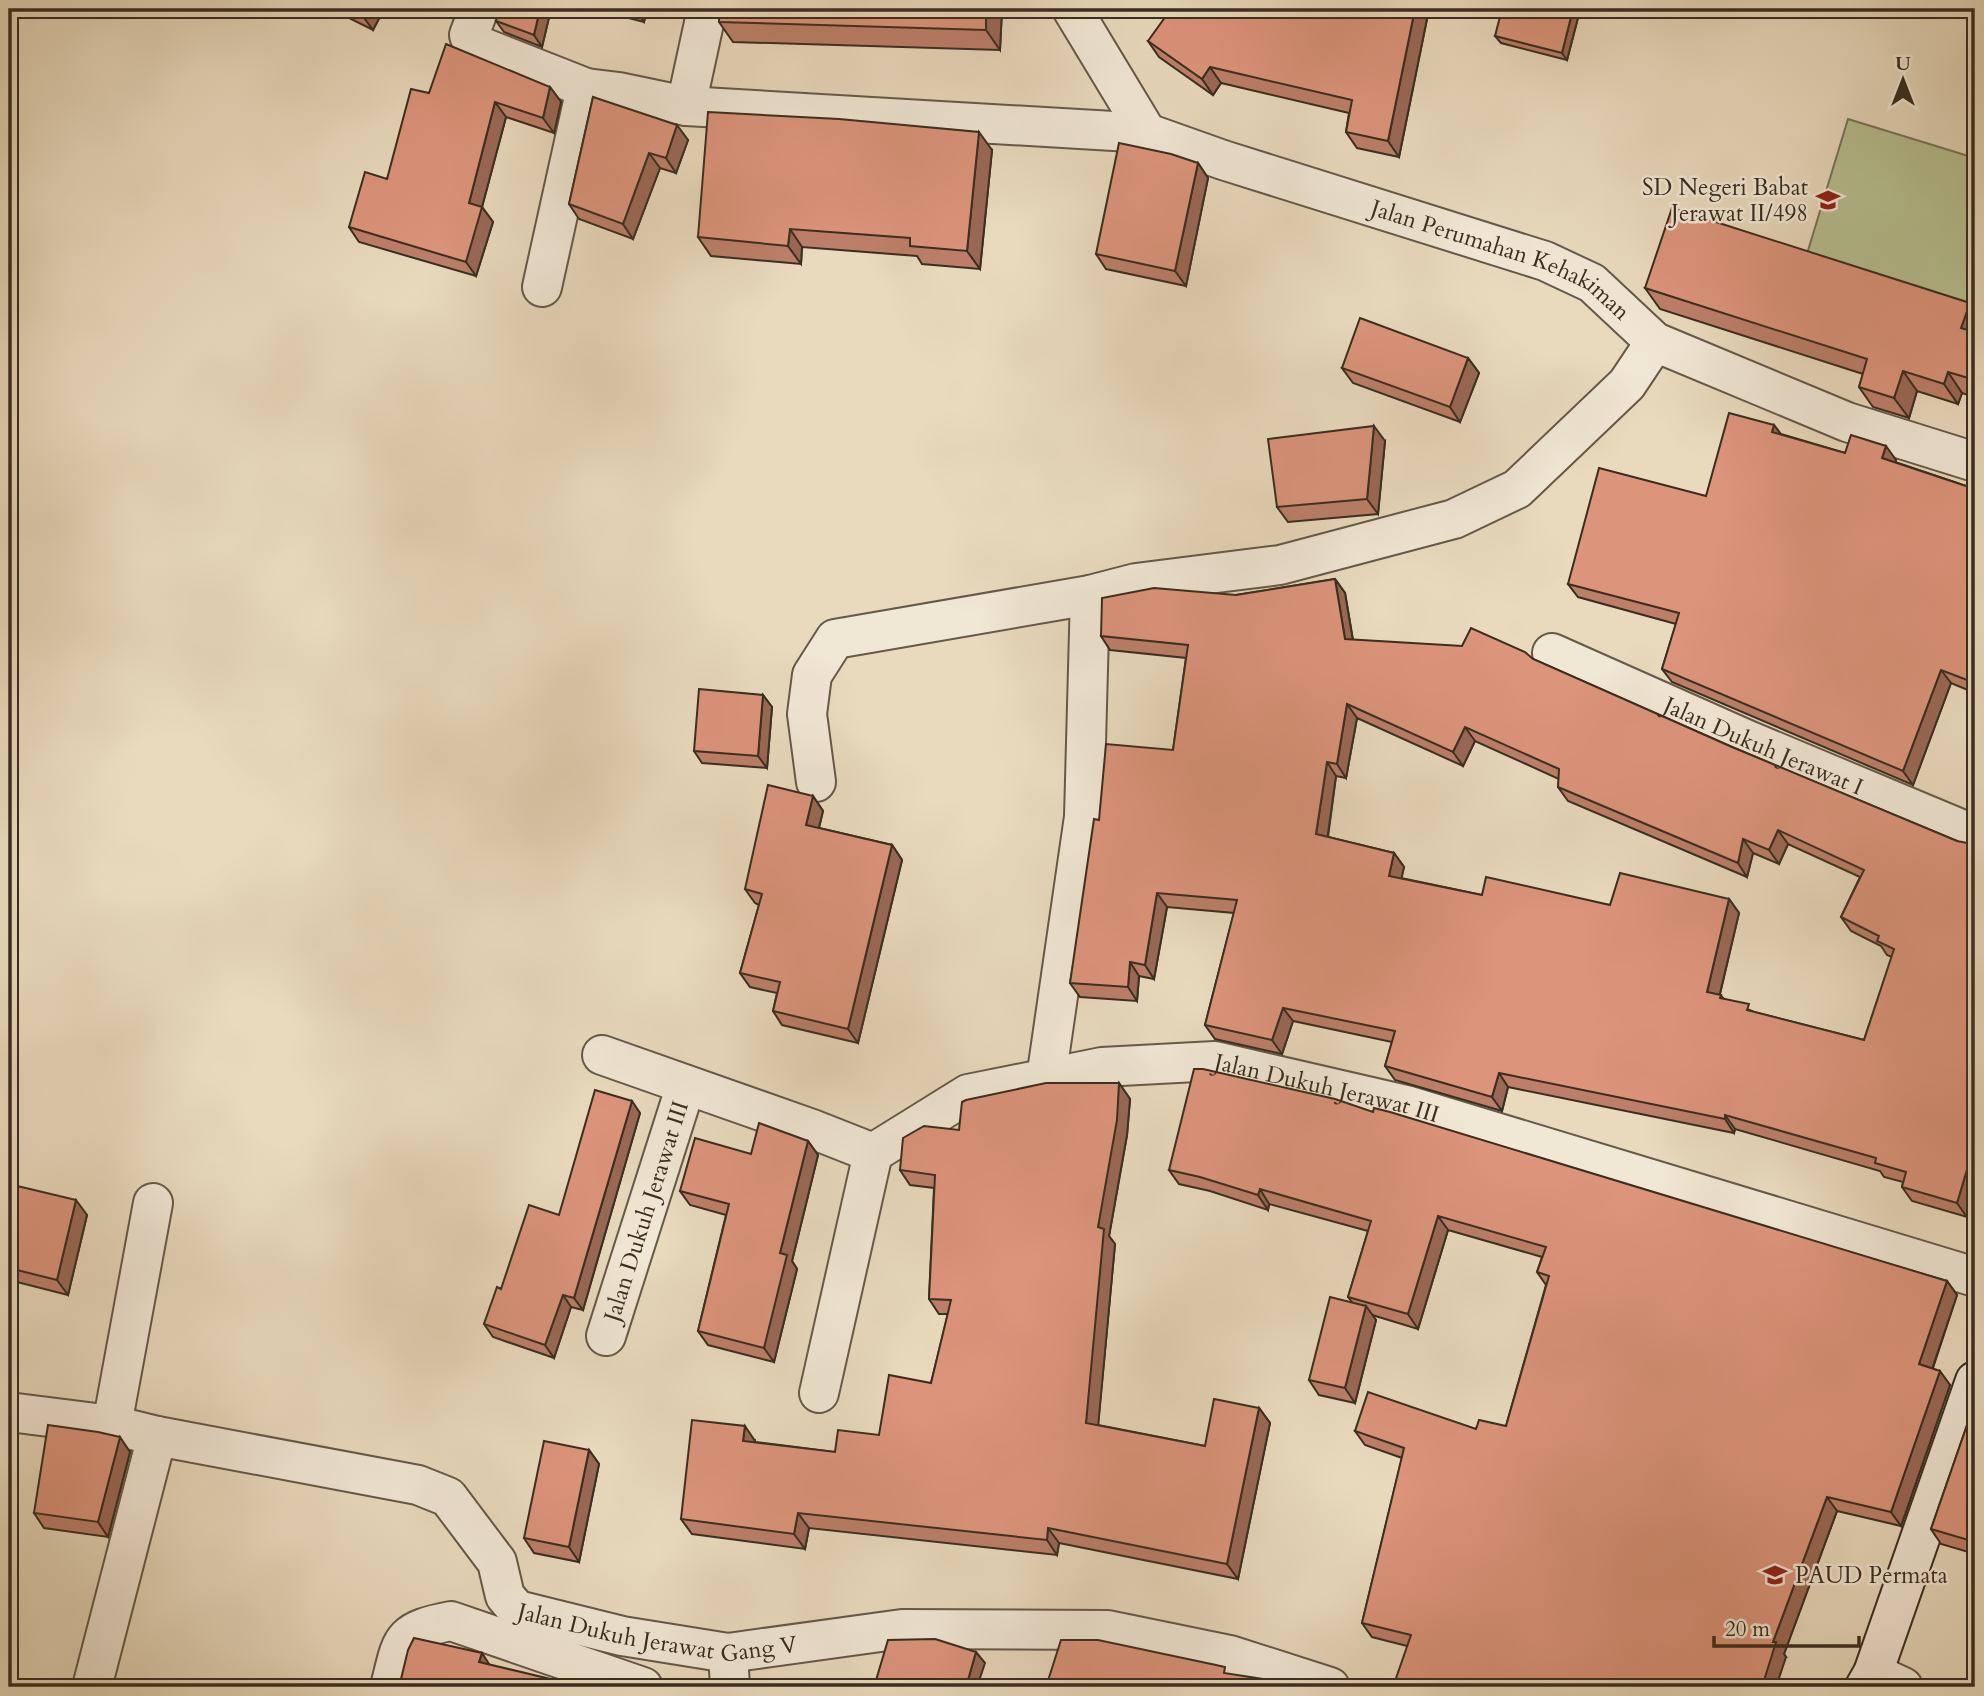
<svg xmlns="http://www.w3.org/2000/svg" width="1984" height="1696" font-family="Cardo,serif">
<style>
.green{fill:#b7c091;stroke:#787758;stroke-width:2}
.lines{fill:none;stroke-linecap:round;stroke-linejoin:round}
.street-casing{stroke:#655947;stroke-width:42}
.secondary-casing{stroke:#392e1f;stroke-width:42}
.street{stroke:#f1e7d5;stroke-width:38}
.secondary{stroke:#f1e7d5;stroke-width:38}
.wall{fill:#bd7f6a;stroke:#392e1f;stroke-width:2;fill-rule:evenodd}
.shaded-wall{fill:#9a6856;stroke:#392e1f;stroke-width:2}
.building{fill:#dc947b;stroke:#392e1f;stroke-width:2;fill-rule:evenodd}
.labels{text-anchor:middle;stroke-width:5;stroke-linejoin:round;paint-order:stroke}
.poi-label{font-size:23px;fill:#392e1f;stroke:#f1e7d5;text-anchor:end}
.street-label{font-size:23px;fill:#392e1f;stroke:#f1e7d5}
</style>
<rect width="100%" height="100%" fill="#e9dabe"/>
<filter id="stains"><feTurbulence type="fractalNoise" baseFrequency=".00286" numOctaves="4"/><feColorMatrix values="0 0 0 0 .2 0 0 0 0 .09 0 0 0 0 .02 0 0 0 .5 -.17"/></filter>
<radialGradient id="worn" r=".72"><stop offset=".6" stop-color="#630" stop-opacity="0"/><stop offset="1" stop-color="#630" stop-opacity=".3"/></radialGradient>
<path class="green" d="M1848,119L1975,158V320L1803,267Z"/>
<g class="lines">
<g class="street-casing">
<g id="street">
<path d="M479,9L469,35L472,43L586,88"/>
<path id="s1" d="M1072,9L1147,133L1223,160L1545,261L1592,283L1655,342L1847,422L1975,462"/>
<path d="M686,106L707,9"/>
<path d="M542,287L586,88L619,92L686,106L1147,133"/>
<path id="s2" d="M1552,653L1750,741L1975,835"/>
<path d="M816,782L807,714L812,675L835,639L1090,595L1136,583L1280,565L1454,519L1517,489L1627,384L1655,342"/>
<path id="s3" d="M602,1055L812,1129L873,1153L968,1094L1102,1067L1215,1061L1406,1105L1975,1277"/>
<path d="M1046,1079L1084,817L1090,595"/>
<path id="s4" d="M606,1336L686,1085"/>
<path d="M819,1393L873,1153"/>
<path id="s5" d="M9,1412L112,1425L157,1436L418,1485L448,1497L497,1562L505,1596L517,1610L622,1636L728,1653L902,1629L1108,1630L1230,1655L1330,1687"/>
<path d="M112,1425L153,1203"/>
<path d="M728,1653L730,1687"/>
<path d="M1873,1673L1903,1687"/>
<path d="M92,1687L157,1436"/>
<path d="M390,1687C402,1639 399,1631 451,1621L643,1687"/>
</g>
</g>
<g class="secondary-casing">
<path id="secondary" d="M1865,1687L1873,1673L1975,1381"/>
</g>
<use href="#street" class="street"/>
<use href="#secondary" class="secondary"/>
</g>
<path class="wall" d="M331,9H384L373,30Z
M551,9L542,47L504,32L496,21Z
M594,9H647L644,22Z
M719,9H1002L1000,50L733,42L719,22Z
M1429,9L1399,157L1357,148L1346,132L1349,113L1221,83L1213,95L1159,57L1148,41Z
M1580,10L1567,60L1501,43L1495,36Z
M550,87L561,102L554,133L506,117L482,207L493,222L476,276L359,242L349,227L387,179L429,93Z
M593,97L688,140L676,173L660,168L633,239L579,219L569,204Z
M992,150L980,269L922,264L917,256L802,247L801,264L711,256L698,237Z
M1198,163L1208,178L1186,286L1106,269L1096,254Z
M1645,288L1975,311V397L1962,393L1958,404L1917,391L1909,418L1873,407L1859,387L1863,374L1660,309Z
M1468,358L1479,373L1460,422L1353,383L1342,368Z
M1774,425L1781,434L1845,453L1896,460L1895,462L1975,489V693L1951,683L1913,785L1672,682L1662,669L1676,624L1578,597L1568,584L1706,496Z
M1385,441L1378,514L1288,522L1277,507Z
M1335,579L1345,593L1353,640L1533,659L1732,747L1957,841L1967,1217L1912,1201L1902,1187L1903,1182L1884,1177L1880,1171L1735,1129L1734,1133L1508,1087L1502,1111L1395,1080L1385,1066L1392,1042L1293,1021L1282,1054L1215,1039L1205,1025L1234,913L1167,907L1154,979L1139,976L1137,1001L1080,997L1070,983L1099,820L1173,750L1186,658L1110,650L1101,636L1236,595ZM1357,718L1463,766L1475,741L1559,779L1558,787L1568,801L1747,877L1753,853L1779,864L1788,844L1860,877L1841,917L1851,931L1881,946L1887,955L1892,957L1864,1040L1754,1012L1724,999L1720,994L1739,913L1729,899L1610,905L1482,895L1401,878L1404,867L1394,853L1328,837L1336,776L1346,778Z
M763,695L772,707L767,768L702,763L694,751Z
M813,796L823,811L819,828L892,845L902,860L858,1043L782,1025L773,1011L777,993L750,987L740,973L759,905L755,903L745,889Z
M1119,1083L1130,1099L1127,1135L1109,1236L1115,1244L1098,1425L1205,1446L1259,1408L1270,1423L1238,1579L1059,1543L1057,1555L809,1528L805,1549L692,1534L681,1519L755,1441V1442L835,1452L879,1435L931,1383L948,1314H939L929,1299L934,1188L910,1185L900,1170L959,1130Z
M1373,1112L1947,1281L1957,1295L1933,1368L1950,1385L1901,1526L1837,1511L1784,1654L1786,1657L1407,1646L1372,1637L1362,1623L1402,1458L1365,1445L1355,1431L1476,1429L1506,1426L1546,1285L1537,1272L1542,1257L1448,1230L1418,1329L1372,1315L1376,1320L1355,1403L1319,1395L1309,1380L1352,1302L1348,1297L1368,1231L1269,1204L1268,1210L1210,1191L1179,1184L1169,1170Z
M640,1113L583,1310L571,1307L554,1358L493,1337L484,1324L501,1289Z
M808,1141L818,1155L792,1261L797,1269L774,1362L708,1345L698,1331L726,1215L690,1205L680,1191L751,1154Z
M9,1184L87,1215L68,1295L9,1280Z
M1975,1402V1554L1941,1544L1931,1529Z
M589,1450L599,1464L579,1562L534,1553L524,1538Z
M130,1452L108,1537L44,1528L34,1513Z"/>
<path class="shaded-wall" d="M366,9H384L373,30L362,15Z
M540,9H551L542,47L534,35Z
M636,9H647L644,22L635,10Z
M986,9H1002L1000,50L986,30Z
M1415,9H1429L1399,157L1388,141Z
M1573,9H1579L1580,10L1567,60L1562,53Z
M1210,67L1221,83L1213,95L1202,79Z
M550,87L561,102L554,133L543,118Z
M495,102L506,117L482,207L493,222L476,276L466,262L469,203Z
M677,125L688,140L676,173L666,158Z
M979,132L992,150L980,269L967,251Z
M649,153L660,168L633,239L623,224Z
M1198,163L1208,178L1186,286L1175,271Z
M790,229L802,247L801,264L788,246Z
M1970,303L1975,311V348L1961,328Z
M1468,358L1479,373L1460,422L1450,407Z
M1903,371L1917,391L1909,418L1894,398Z
M1948,372L1962,393L1958,404L1944,384Z
M1774,425L1784,439L1772,432Z
M1374,426L1385,441L1378,514L1367,499Z
M1886,446L1896,460L1892,472L1882,458Z
M1335,579L1345,593L1355,653L1345,639Z
M1941,670L1951,683L1913,785L1903,771Z
M763,695L772,707L767,768L758,756Z
M1347,704L1357,718L1346,778L1337,764Z
M1465,727L1475,741L1463,766L1453,752Z
M1327,762L1336,776L1326,848L1316,834Z
M813,796L823,811L816,839L806,825Z
M1778,830L1788,844L1779,864L1769,850Z
M1743,839L1753,853L1747,877L1738,863Z
M892,845L902,860L858,1043L848,1029Z
M1394,853L1404,867L1399,890L1389,876Z
M1157,893L1167,907L1154,979L1145,965Z
M1729,899L1739,913L1717,1006L1707,992Z
M1130,962L1139,976L1137,1001L1128,987Z
M1283,1008L1293,1021L1282,1054L1272,1040Z
M1499,1073L1508,1087L1502,1111L1492,1097Z
M1119,1083L1130,1099L1127,1135L1109,1236L1115,1244L1097,1438L1086,1423L1098,1227Z
M632,1101L640,1113L583,1310L574,1298Z
M1725,1115L1735,1129L1734,1133L1725,1119Z
M808,1141L818,1155L792,1261L797,1269L774,1362L764,1348L780,1253Z
M1975,1143V1190L1967,1217L1957,1203Z
M1260,1189L1269,1204L1268,1210L1258,1195Z
M76,1200L87,1215L68,1295L57,1280Z
M1438,1216L1448,1230L1418,1329L1408,1314Z
M1947,1281L1957,1295L1929,1378L1919,1364Z
M563,1295L571,1307L554,1358L545,1345Z
M1366,1306L1376,1320L1355,1403L1345,1388Z
M1940,1371L1950,1385L1901,1526L1891,1512Z
M1259,1408L1270,1423L1238,1579L1227,1564Z
M745,1426L755,1441L753,1456L743,1441Z
M120,1437L130,1452L108,1537L98,1522Z
M589,1450L599,1464L579,1562L569,1547Z
M1827,1497L1837,1511L1784,1654L1786,1657L1776,1687H1762L1773,1642Z
M798,1513L809,1528L805,1549L794,1534Z
M1048,1528L1059,1543L1057,1555L1047,1540Z
M976,1652L985,1663L977,1687H966Z
M482,1653L491,1667L479,1662Z"/>
<path class="building" d="M349,9H366L362,15Z
M499,9H540L534,35L496,21Z
M719,9H986V30L719,22Z
M1171,9H1415L1388,141L1346,132L1352,100L1210,67L1202,79L1148,41Z
M1502,9H1573L1562,53L1495,36Z
M446,44L550,87L543,118L495,102L469,203L482,207L466,262L349,227L365,172L387,179L411,89L429,93Z
M593,97L677,125L666,158L649,153L623,224L569,204Z
M708,112L839,119L979,132L967,251L910,246V238L790,229L788,246L698,237Z
M1119,143L1171,154L1198,163L1175,271L1096,254Z
M1672,208L1970,303L1961,328L1975,332V380L1948,372L1944,384L1903,371L1894,398L1859,387L1867,359L1645,288Z
M1360,318L1468,358L1450,407L1342,368Z
M1729,413L1774,425L1772,432L1845,453L1851,435L1886,446L1882,458L1975,489V683L1941,670L1903,771L1662,669L1679,613L1568,584L1599,468L1706,496Z
M1374,426L1367,499L1277,507L1268,439Z
M1335,579L1345,639L1462,646L1471,628L1525,652L1533,659L1732,747L1957,841L1967,843L1975,840V1143L1957,1203L1902,1187L1906,1172L1875,1163L1876,1158L1725,1115V1119L1499,1073L1492,1097L1385,1066L1395,1031L1283,1008L1272,1040L1205,1025L1237,900L1157,893L1145,965L1130,962L1128,987L1070,983L1094,819L1099,820L1106,744L1173,750L1188,645L1101,636L1102,598L1154,588L1236,595ZM1347,704L1453,752L1465,727L1559,769L1558,787L1738,863L1743,839L1769,850L1778,830L1864,870L1841,917L1879,936L1877,941L1894,949L1864,1040L1747,1010L1749,1004L1720,998L1721,995L1707,992L1729,899L1620,873L1610,905L1486,877L1482,895L1389,876L1394,853L1316,834L1327,762L1337,764Z
M699,689L763,695L758,756L694,751Z
M768,785L813,796L806,825L892,845L848,1029L773,1011L780,982L740,973L762,894L745,889Z
M1194,1069H1203L1335,1099L1373,1112L1374,1108L1390,1112L1947,1281L1919,1364L1940,1371L1891,1512L1827,1497L1773,1642H1776L1762,1687H1393L1411,1635L1362,1623L1404,1448L1355,1431L1368,1392L1476,1429L1479,1420L1506,1426L1549,1276L1537,1272L1546,1247L1438,1216L1408,1314L1348,1297L1371,1221L1260,1189L1258,1195L1200,1177L1169,1170Z
M1046,1083H1119L1117,1120L1098,1227L1104,1229L1086,1423L1205,1446L1214,1399L1259,1408L1227,1564L1048,1528L1047,1540L798,1513L794,1534L681,1519L692,1420L745,1426L743,1441L835,1452L838,1430L879,1435L889,1375L931,1383L951,1300L929,1299L935,1175L900,1170L903,1138L924,1126L959,1130L962,1102L966,1100Z
M595,1090L632,1101L574,1298L563,1295L545,1345L484,1324L497,1287L501,1289L529,1205L559,1215Z
M759,1123L808,1141L780,1253L787,1255L764,1348L698,1331L729,1204L680,1191L695,1138L751,1154Z
M9,1184L76,1200L57,1280L9,1268Z
M1330,1297L1366,1306L1345,1388L1309,1380Z
M1975,1402V1542L1931,1529Z
M48,1425L98,1432L120,1437L98,1522L34,1513Z
M544,1441L589,1450L569,1547L524,1538Z
M414,1638L482,1653L479,1662L580,1686L579,1687H396L401,1679L408,1650Z
M935,1639L976,1652L966,1687H874L888,1640Z
M1061,1640H1098L1216,1665L1225,1667L1224,1673L1263,1679L1287,1687H1046Z"/>
<defs>
<g id="school-bare" transform="scale(1.89)"><path d="M0-5L7-2L0 1L-7-2ZM-4 1L0 2.5L4 1V4Q0 6-4 4Z" fill="#8f2418" stroke="#f1e7d5" stroke-width="2.5" paint-order="stroke"/></g>
</defs>
<g fill-rule="evenodd">
<use href="#school-bare" x="1828" y="200"/>
<use href="#school-bare" x="1775" y="1575"/>
</g>
<g class="labels">
<g class="poi-label">
<text x="1808" y="195">SD Negeri Babat<tspan x="1808" dy="26">Jerawat II/498</tspan></text>
<text x="1795" y="1583" text-anchor="start">PAUD Permata</text>
</g>
<g class="street-label">
<text dy="8" stroke="none"><textPath href="#s1" startOffset="522">Jalan Perumahan Kehakiman</textPath></text>
<text dy="8" stroke="none"><textPath href="#s2" startOffset="231">Jalan Dukuh Jerawat I</textPath></text>
<text dy="8" stroke="none"><textPath href="#s3" startOffset="765">Jalan Dukuh Jerawat III</textPath></text>
<text dy="8" stroke="none"><textPath href="#s4" startOffset="131">Jalan Dukuh Jerawat III</textPath></text>
<text dy="8" stroke="none"><textPath href="#s5" startOffset="726">Jalan Dukuh Jerawat Gang V</textPath></text>
</g>
</g>
<rect width="1984" height="1696" fill="none" stroke="#e9dabe" stroke-width="35"/>
<rect x="10" y="10" width="1963" height="1675" fill="none" stroke="#392e1f" stroke-width="3.5"/>
<rect x="18" y="18" width="1949" height="1661" fill="none" stroke="#392e1f" stroke-width="2"/>
<g transform="translate(1903 80)" stroke="#f1e7d5" stroke-width="5" paint-order="stroke">
<path d="M0-5L12 26L0 18L-12 26Z" fill="#392e1f"/>
<text y="-10" font-size="19" font-weight="bold" text-anchor="middle" fill="#392e1f">U</text>
</g>
<path d="M1714 1636v10h145v-10" fill="none" stroke="#392e1f" stroke-width="3.5"/>
<text x="1725" y="1636" font-size="21" fill="#392e1f" stroke="#f1e7d5" stroke-width="5" paint-order="stroke">20 m</text>
<rect width="100%" height="100%" filter="url(#stains)"/>
<rect width="100%" height="100%" fill="url(#worn)"/>
</svg>
